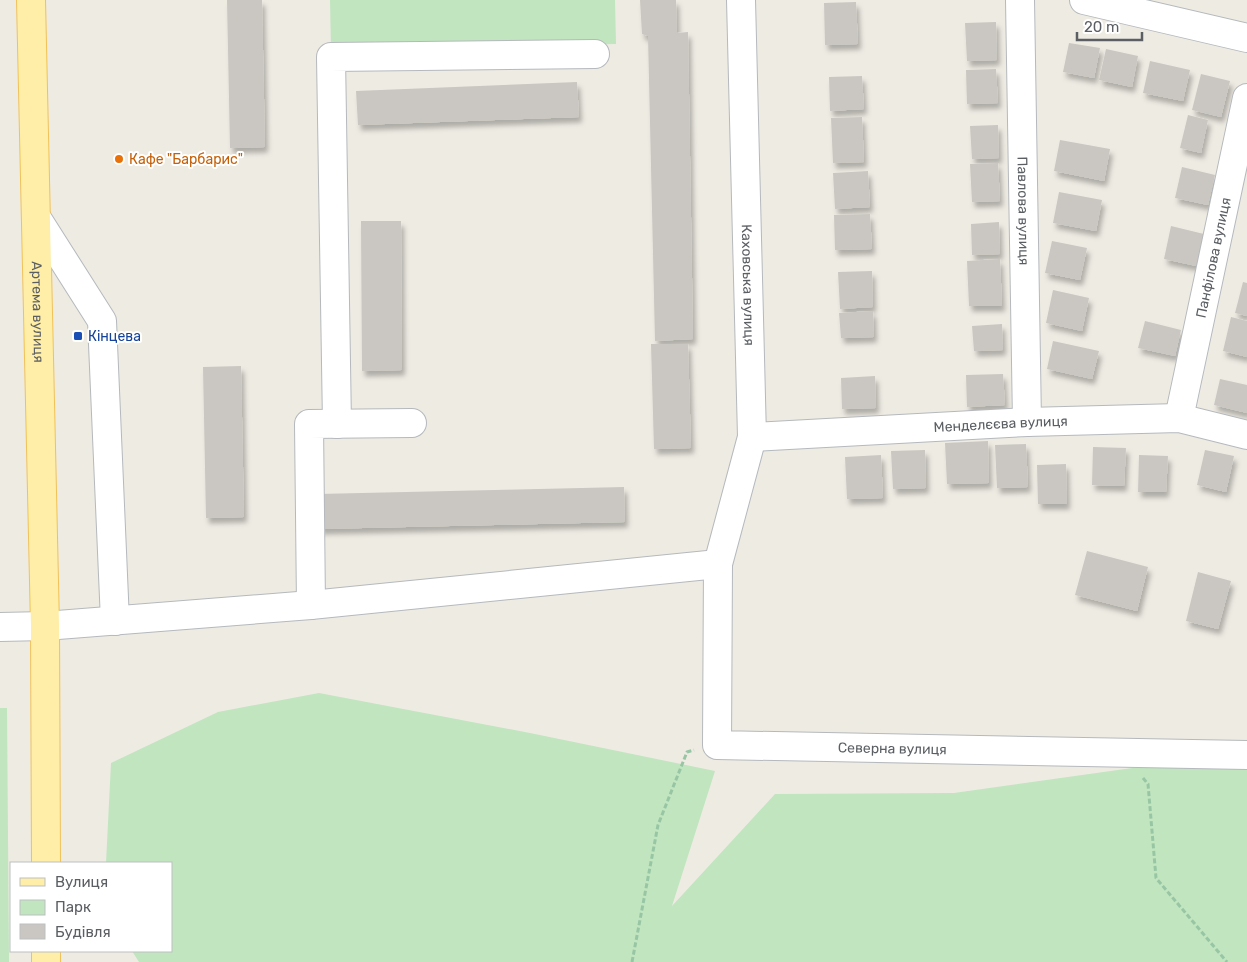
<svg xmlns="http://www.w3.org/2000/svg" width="1247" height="962" font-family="Rubik,sans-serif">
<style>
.green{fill:#c0e5bf}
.building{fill:#cac7c2;filter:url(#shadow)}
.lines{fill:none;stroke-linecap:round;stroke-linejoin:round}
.minor-casing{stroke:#b5b9bd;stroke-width:30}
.major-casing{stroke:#f0c259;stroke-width:30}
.path{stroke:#98c6a4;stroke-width:3;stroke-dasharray:5 2.5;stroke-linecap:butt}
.minor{stroke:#fff;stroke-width:28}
.major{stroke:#feeea7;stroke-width:28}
.food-dot{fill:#e8710a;stroke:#fff;stroke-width:2}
.transit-dot{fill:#1a4fb4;stroke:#fff;stroke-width:2}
.labels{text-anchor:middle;stroke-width:4;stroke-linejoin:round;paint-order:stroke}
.food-label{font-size:14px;fill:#c56008;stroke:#fff;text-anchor:start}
.street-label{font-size:14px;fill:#5b5f63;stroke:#fff}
.transit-label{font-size:14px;fill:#164399;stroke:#fff;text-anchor:start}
</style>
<defs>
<filter id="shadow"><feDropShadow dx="3" dy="5.5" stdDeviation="2.5" flood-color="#0004"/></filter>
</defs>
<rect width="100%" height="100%" fill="#eeebe3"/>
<path class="green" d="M330,0H615L616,44L331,50Z
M319,693L530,733L715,771L672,906L775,794L954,793L1225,755L1247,764V962H139L132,951H171V863H106L111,763L218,712Z
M0,708H7L9,962H0Z"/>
<path class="building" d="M227,0H262L265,147L230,148Z
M640,0H676L677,33L688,32L693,339L655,341L648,36L642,34Z
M856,2L858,44L825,45L824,3Z
M996,22L997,60L967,61L965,23Z
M1069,43L1100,48L1094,78L1063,72Z
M1106,49L1138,56L1132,87L1099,80Z
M1150,61L1190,70L1183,101L1143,93Z
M996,69L998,103L967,104L966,70Z
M1201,74L1230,81L1221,117L1192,110Z
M862,76L864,109L830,111L829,77Z
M577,82L579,117L358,125L356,91Z
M1188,115L1208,120L1201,153L1180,148Z
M862,117L864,162L833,163L831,118Z
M998,125L999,158L972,159L970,126Z
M1060,140L1110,149L1104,181L1054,171Z
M998,163L1000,201L972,202L970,164Z
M1182,167L1215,175L1208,205L1175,198Z
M868,171L870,207L835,209L833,173Z
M1059,192L1102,200L1096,231L1053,223Z
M870,214L872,249L835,250L834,215Z
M361,221H401L402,370L362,371Z
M999,222L1000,254L972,255L971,224Z
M1171,226L1208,235L1201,267L1164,259Z
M1052,241L1087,248L1080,280L1045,273Z
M1000,259L1002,306H969L967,261Z
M872,271L873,307L840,309L838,272Z
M1243,282L1247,283V316L1235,313Z
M1053,290L1089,298L1082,331L1046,323Z
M873,311L874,337L841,338L839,313Z
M1231,317L1247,321V357L1223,351Z
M1145,321L1181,330L1175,356L1138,348Z
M1002,324L1003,350L974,351L972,326Z
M1053,341L1099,351L1092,379L1047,369Z
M651,344H688L691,448L654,449Z
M241,366L244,517L206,518L203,367Z
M1003,374L1005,405L967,407L966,375Z
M875,376L876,408L842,409L841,378Z
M1220,379L1247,385V413L1214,405Z
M988,441L989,483L947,484L945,443Z
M1026,444L1028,487L997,488L995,445Z
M1093,447L1126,448L1124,486L1092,485Z
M925,450L926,488L893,489L891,451Z
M1205,450L1234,456L1226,492L1197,485Z
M881,455L883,498L847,499L845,457Z
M1139,455L1168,456L1166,492H1138Z
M1066,464L1067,504H1038L1037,465Z
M624,487L625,522L319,529L318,494Z
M1087,551L1148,567L1137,611L1075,595Z
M1198,572L1231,581L1218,629L1186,621Z"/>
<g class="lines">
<g class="minor-casing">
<g id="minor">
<path id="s1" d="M741,0L752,437L718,564L717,745L1247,755"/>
<path id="s2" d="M1020,0L1027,422"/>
<path d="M1084,0L1247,38"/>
<path d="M36,217L102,321L115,621"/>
<path id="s3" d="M1179,418L1247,98"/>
<path d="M337,424L331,57L595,54"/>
<path id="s4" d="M752,437L1027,422L1179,418L1247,435"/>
<path d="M311,605L309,424L412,423"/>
<path d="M0,627L45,626L311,605L718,564"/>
</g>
</g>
<g class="major-casing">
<g id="major">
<path id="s5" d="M31,0L45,626L46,863"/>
<path d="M46,951V962"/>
</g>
</g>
<path class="path" d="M1143,778L1148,784L1156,878L1227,962
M632,962L658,825L687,752L694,750"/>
<use href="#minor" class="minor"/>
<use href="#major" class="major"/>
</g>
<circle class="food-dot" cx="119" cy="159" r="5"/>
<rect class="transit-dot" x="73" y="331" width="10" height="10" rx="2.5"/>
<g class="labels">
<g class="food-label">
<text x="129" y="164">Кафе "Барбарис"</text>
</g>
<g class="street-label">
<text dy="5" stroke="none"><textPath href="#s2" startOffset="211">Павлова вулиця</textPath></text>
<text dy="5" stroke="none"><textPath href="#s3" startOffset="164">Панфілова вулиця</textPath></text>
<text dy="5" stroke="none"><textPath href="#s1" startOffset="285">Каховська вулиця</textPath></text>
<text dy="5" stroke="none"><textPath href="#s5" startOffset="312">Артема вулиця</textPath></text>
<text dy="5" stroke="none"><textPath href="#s4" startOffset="249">Менделєєва вулиця</textPath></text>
<text dy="5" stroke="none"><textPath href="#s1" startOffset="925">Северна вулиця</textPath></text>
</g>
<g class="transit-label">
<text x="88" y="341">Кінцева</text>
</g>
</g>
<rect x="10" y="862" width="162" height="90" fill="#ffffff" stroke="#bdbfc1"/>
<rect x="20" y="878" width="25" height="8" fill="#feeea7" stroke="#bdbfc1"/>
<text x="55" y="887" font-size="15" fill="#5b5f63">Вулиця</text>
<rect x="20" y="900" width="25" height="15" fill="#c0e5bf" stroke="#bdbfc1"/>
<text x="55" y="912" font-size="15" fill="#5b5f63">Парк</text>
<rect x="20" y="924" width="25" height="15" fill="#cac7c2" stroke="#bdbfc1"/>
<text x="55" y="937" font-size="15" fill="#5b5f63">Будівля</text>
<path d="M1077 32v8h65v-8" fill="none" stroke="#5b5f63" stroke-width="2.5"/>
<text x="1084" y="32" font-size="15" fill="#5b5f63" stroke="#ffffff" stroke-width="4" paint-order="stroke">20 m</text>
</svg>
